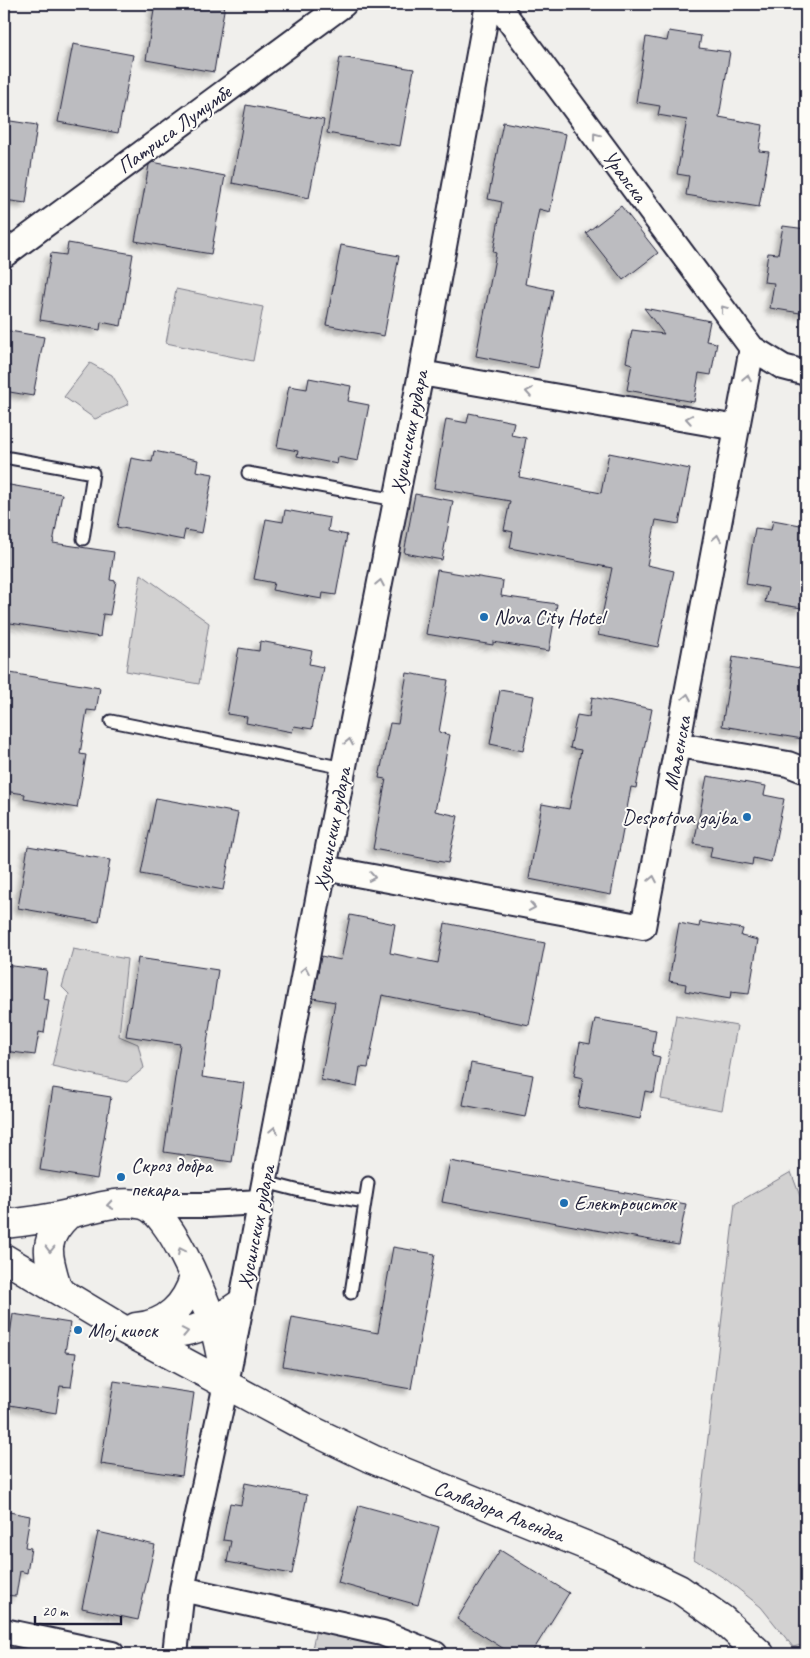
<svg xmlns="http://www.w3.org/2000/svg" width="810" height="1658" font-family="Caveat,sans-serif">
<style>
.green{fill:#d2d1d1;stroke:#7a7a86}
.building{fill:#bcbcc0;stroke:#22223b;filter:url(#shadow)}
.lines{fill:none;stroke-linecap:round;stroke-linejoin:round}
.service-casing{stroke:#22223b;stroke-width:15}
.minor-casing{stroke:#22223b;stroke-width:28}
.tertiary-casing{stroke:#22223b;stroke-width:31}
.service{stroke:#fdfcf7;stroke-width:11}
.minor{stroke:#fdfcf7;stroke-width:24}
.tertiary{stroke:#fdfcf7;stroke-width:28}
.oneway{stroke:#9a9aa2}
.poi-dot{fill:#1f6fb2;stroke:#fdfcf7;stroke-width:2}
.labels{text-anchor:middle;stroke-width:4;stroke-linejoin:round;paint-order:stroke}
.street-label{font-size:21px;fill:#22223b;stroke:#fdfcf7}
.poi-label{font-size:21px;fill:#22223b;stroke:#fdfcf7;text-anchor:start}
</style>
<defs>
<filter id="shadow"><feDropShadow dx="-4.5" dy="4.5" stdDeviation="2.5" flood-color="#0004"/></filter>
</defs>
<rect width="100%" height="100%" fill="#f0efec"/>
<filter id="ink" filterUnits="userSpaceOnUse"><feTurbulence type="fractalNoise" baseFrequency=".02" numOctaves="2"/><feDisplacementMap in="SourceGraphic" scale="10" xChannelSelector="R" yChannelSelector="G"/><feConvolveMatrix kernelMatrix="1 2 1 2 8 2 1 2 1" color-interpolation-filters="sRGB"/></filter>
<g filter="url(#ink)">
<path class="green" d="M176,289L263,307L253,361L166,343Z
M90,363L112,375L129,404L95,419L64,397Z
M141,574L209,623L199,684L126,671Z
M73,949L127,959L119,1036L138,1044L144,1068L127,1082L52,1066L69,994L62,987Z
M676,1015L737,1026L722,1110L661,1099Z
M791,1172L806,1212V1644L793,1647L761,1607L727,1580L694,1559L735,1204Z
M318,1619L435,1654H311Z"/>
<path class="building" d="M155,4H225L214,72L146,60Z
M669,31L701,36L699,48L730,52L719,117L763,125L759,151L769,152L759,207L686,195L689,176L677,174L687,120L658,115L660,106L636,102L646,37L667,41Z
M73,44L133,55L118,133L58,122Z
M340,57L414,69L400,146L327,133Z
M246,105L324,120L309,198L232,183Z
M4,120L37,125L26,203L4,200Z
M503,122L566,134L550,212L539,209L525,284L553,290L538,368L476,356L496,253L493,252L502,202L488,199Z
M152,162L225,176L211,254L135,241L149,165Z
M621,206L658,253L623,280L586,233Z
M783,226L806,229V314L770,308L774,283L764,282L768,253L778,254Z
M68,243L133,254L121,326L101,322L100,330L40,320L51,253L66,255Z
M341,245L399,256L384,336L326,325Z
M644,308L710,321L706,341L717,343L711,375L699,373L694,402L627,390L632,364L626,362L632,330L664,334Z
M4,330L44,337L33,396L4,391Z
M309,378L351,386L348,401L369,405L358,461L338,457L337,464L297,456L298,451L277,447L289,386L307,389Z
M469,413L514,422L511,435L526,438L519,477L601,493L609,453L690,469L679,524L656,520L647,565L674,571L658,647L598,635L612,568L510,548L513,532L504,530L510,501L434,488L446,419L467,423Z
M154,451L198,460L196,471L213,474L202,533L185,530L183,540L117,527L131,458L152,462Z
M4,484L62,494L53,543L114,552L110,580L116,581L110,615L103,614L100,637L4,622Z
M415,494L453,501L442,560L404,553Z
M285,510L330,518L328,531L347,535L336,595L323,593L322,599L272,590L274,583L254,579L266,519L283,522Z
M773,520L806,526V596H804L802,608L765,602L768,588L746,584L755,528L771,530Z
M437,570L503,581L501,596L557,604L549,651L493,642V645L426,634Z
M260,641L312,651L309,664L323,667L312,729L294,726L292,732L246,723L247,717L227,714L239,648L259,651Z
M733,657L806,669V720L803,739L722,726Z
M4,672L100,688L96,711L87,710L80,754L86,755L77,808L24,799L25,794L4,791Z
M407,673L448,680L439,732L450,735L435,811L458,816L448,863L373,849L386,779L379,778L390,723L398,724Z
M500,690L534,696L523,751L490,744Z
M592,697L652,709L636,788L631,787L611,895L529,879L542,804L569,809L581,750L570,748L577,715L589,717Z
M707,776L766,786L764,795L784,799L771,862L753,858L752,865L710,857L712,847L694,844Z
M156,798L238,813L223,890L141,874Z
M28,846L110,860L99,922L18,908Z
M350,915L395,924L390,953L438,963L445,923L545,943L529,1025L382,995L368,1068L360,1067L357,1087L321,1080L335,1002L313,998L321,956L341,960Z
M700,922L743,929L741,936L758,940L749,994L731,992L730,999L685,991L686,984L669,981L679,923L699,927Z
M138,958L218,970L202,1077L244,1083L232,1162L164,1152L180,1044L126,1036Z
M4,965L47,970L43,999L49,1000L44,1033L39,1032L35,1055L4,1051Z
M595,1019L656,1030L652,1055L660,1057L654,1093L645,1091L640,1119L578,1107L583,1078L574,1076L580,1042L590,1044Z
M471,1063L533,1075L525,1117L463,1105Z
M53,1088L111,1097L97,1179L40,1170Z
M450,1161L686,1204L678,1245L442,1202Z
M393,1247L435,1254L411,1389L283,1366L292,1317L378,1333Z
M13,1314L70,1323L65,1352L76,1353L71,1387L60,1386L56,1413L4,1404V1340L9,1341Z
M114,1381L194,1393L182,1476L101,1464Z
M245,1483L307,1495L292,1574L227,1562L231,1541L223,1540L230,1503L241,1505Z
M359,1505L439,1527L418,1605L338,1583Z
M4,1511L30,1516L25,1547L31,1548L27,1573L20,1571L16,1596L4,1595Z
M98,1532L155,1545L138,1620L82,1608Z
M500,1550L569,1593L531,1654H512L457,1619Z"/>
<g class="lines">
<g class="service-casing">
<path id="service" d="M4,457L93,473L83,539
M248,473L396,500
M111,721L344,768
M265,1182L300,1191L365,1202
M351,1293L368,1183"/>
</g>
<g class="minor-casing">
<path id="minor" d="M497,4L752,348L783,367L806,373
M4,255L344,4
M421,373L737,428
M679,745L788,764L806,771
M324,868L643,927L752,348
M144,1205H207L260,1202
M182,1589L382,1633L435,1654
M4,1631L112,1654
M175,1654L182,1589L226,1384L324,868L421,373L488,4"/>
</g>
<g class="tertiary-casing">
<path id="tertiary" d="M4,1224C25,1222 47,1219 68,1214C92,1209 118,1199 143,1205C170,1211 203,1296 212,1321C219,1341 222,1364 226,1384
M4,1258L119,1327L309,1429L372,1459L607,1554L679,1589L722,1619L760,1654
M58,1290C48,1256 40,1241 69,1214
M136,1327C166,1325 186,1305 194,1277
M135,1330C182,1339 203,1330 240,1304"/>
</g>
<use href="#service" class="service"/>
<use href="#minor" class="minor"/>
<use href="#tertiary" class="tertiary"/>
</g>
<defs><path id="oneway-chevron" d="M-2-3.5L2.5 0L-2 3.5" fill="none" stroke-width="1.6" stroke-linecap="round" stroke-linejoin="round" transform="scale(1.25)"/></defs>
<g class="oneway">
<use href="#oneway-chevron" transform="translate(596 136) rotate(-127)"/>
<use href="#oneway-chevron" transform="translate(724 309) rotate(-127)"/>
<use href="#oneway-chevron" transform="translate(747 378) rotate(-79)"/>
<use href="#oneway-chevron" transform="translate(529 392) rotate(-170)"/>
<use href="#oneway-chevron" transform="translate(689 419) rotate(-170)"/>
<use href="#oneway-chevron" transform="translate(717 538) rotate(-80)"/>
<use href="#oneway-chevron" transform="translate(380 583) rotate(-79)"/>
<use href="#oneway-chevron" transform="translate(687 697) rotate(-80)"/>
<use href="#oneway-chevron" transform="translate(349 742) rotate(-79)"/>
<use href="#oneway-chevron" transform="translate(372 877) rotate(10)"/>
<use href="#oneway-chevron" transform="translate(653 879) rotate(-79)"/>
<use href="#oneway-chevron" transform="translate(532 907) rotate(10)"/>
<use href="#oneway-chevron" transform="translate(305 970) rotate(-79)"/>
<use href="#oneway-chevron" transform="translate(274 1130) rotate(-79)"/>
<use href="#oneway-chevron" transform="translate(110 1205) rotate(172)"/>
<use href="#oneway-chevron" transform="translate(50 1249) rotate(91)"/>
<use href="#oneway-chevron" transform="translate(181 1251) rotate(-116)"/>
<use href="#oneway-chevron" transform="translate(185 1332) rotate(-11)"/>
</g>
</g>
<g class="poi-dot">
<circle cx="484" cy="617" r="5"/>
<circle cx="747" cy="817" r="5"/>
<circle cx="121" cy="1177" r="5"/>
<circle cx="564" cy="1203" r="5"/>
<circle cx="78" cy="1330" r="5"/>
</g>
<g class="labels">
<g class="street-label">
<text transform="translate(174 129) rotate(-36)" y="7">Патриса Лумумбе</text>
<text transform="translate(625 176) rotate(53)" y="7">Уралска</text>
<text transform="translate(409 432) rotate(-79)" y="7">Хусинских рудара</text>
<text transform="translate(677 753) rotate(-79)" y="7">Маљенска</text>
<text transform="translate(332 829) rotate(-79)" y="7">Хусинских рудара</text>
<text transform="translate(256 1227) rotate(-79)" y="7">Хусинских рудара</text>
<text transform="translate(499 1511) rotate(21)" y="7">Салвадора Аљендеа</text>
</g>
<g class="poi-label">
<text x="494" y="624">Nova City Hotel</text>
<text x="737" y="824" text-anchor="end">Despotova gajba</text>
<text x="131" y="1172">Скроз добра<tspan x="131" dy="24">пекара</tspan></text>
<text x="574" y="1210">Електроисток</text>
<text x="88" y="1337">Мој киоск</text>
</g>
</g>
<rect width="810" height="1658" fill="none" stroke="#fdfcf7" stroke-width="20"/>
<rect x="10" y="10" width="790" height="1638" fill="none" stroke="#22223b" stroke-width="2" filter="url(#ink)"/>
<path d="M35 1616v8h86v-8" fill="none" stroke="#22223b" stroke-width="2.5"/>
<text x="42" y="1616" font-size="15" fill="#22223b" stroke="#fdfcf7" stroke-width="4" paint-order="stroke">20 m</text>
</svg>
